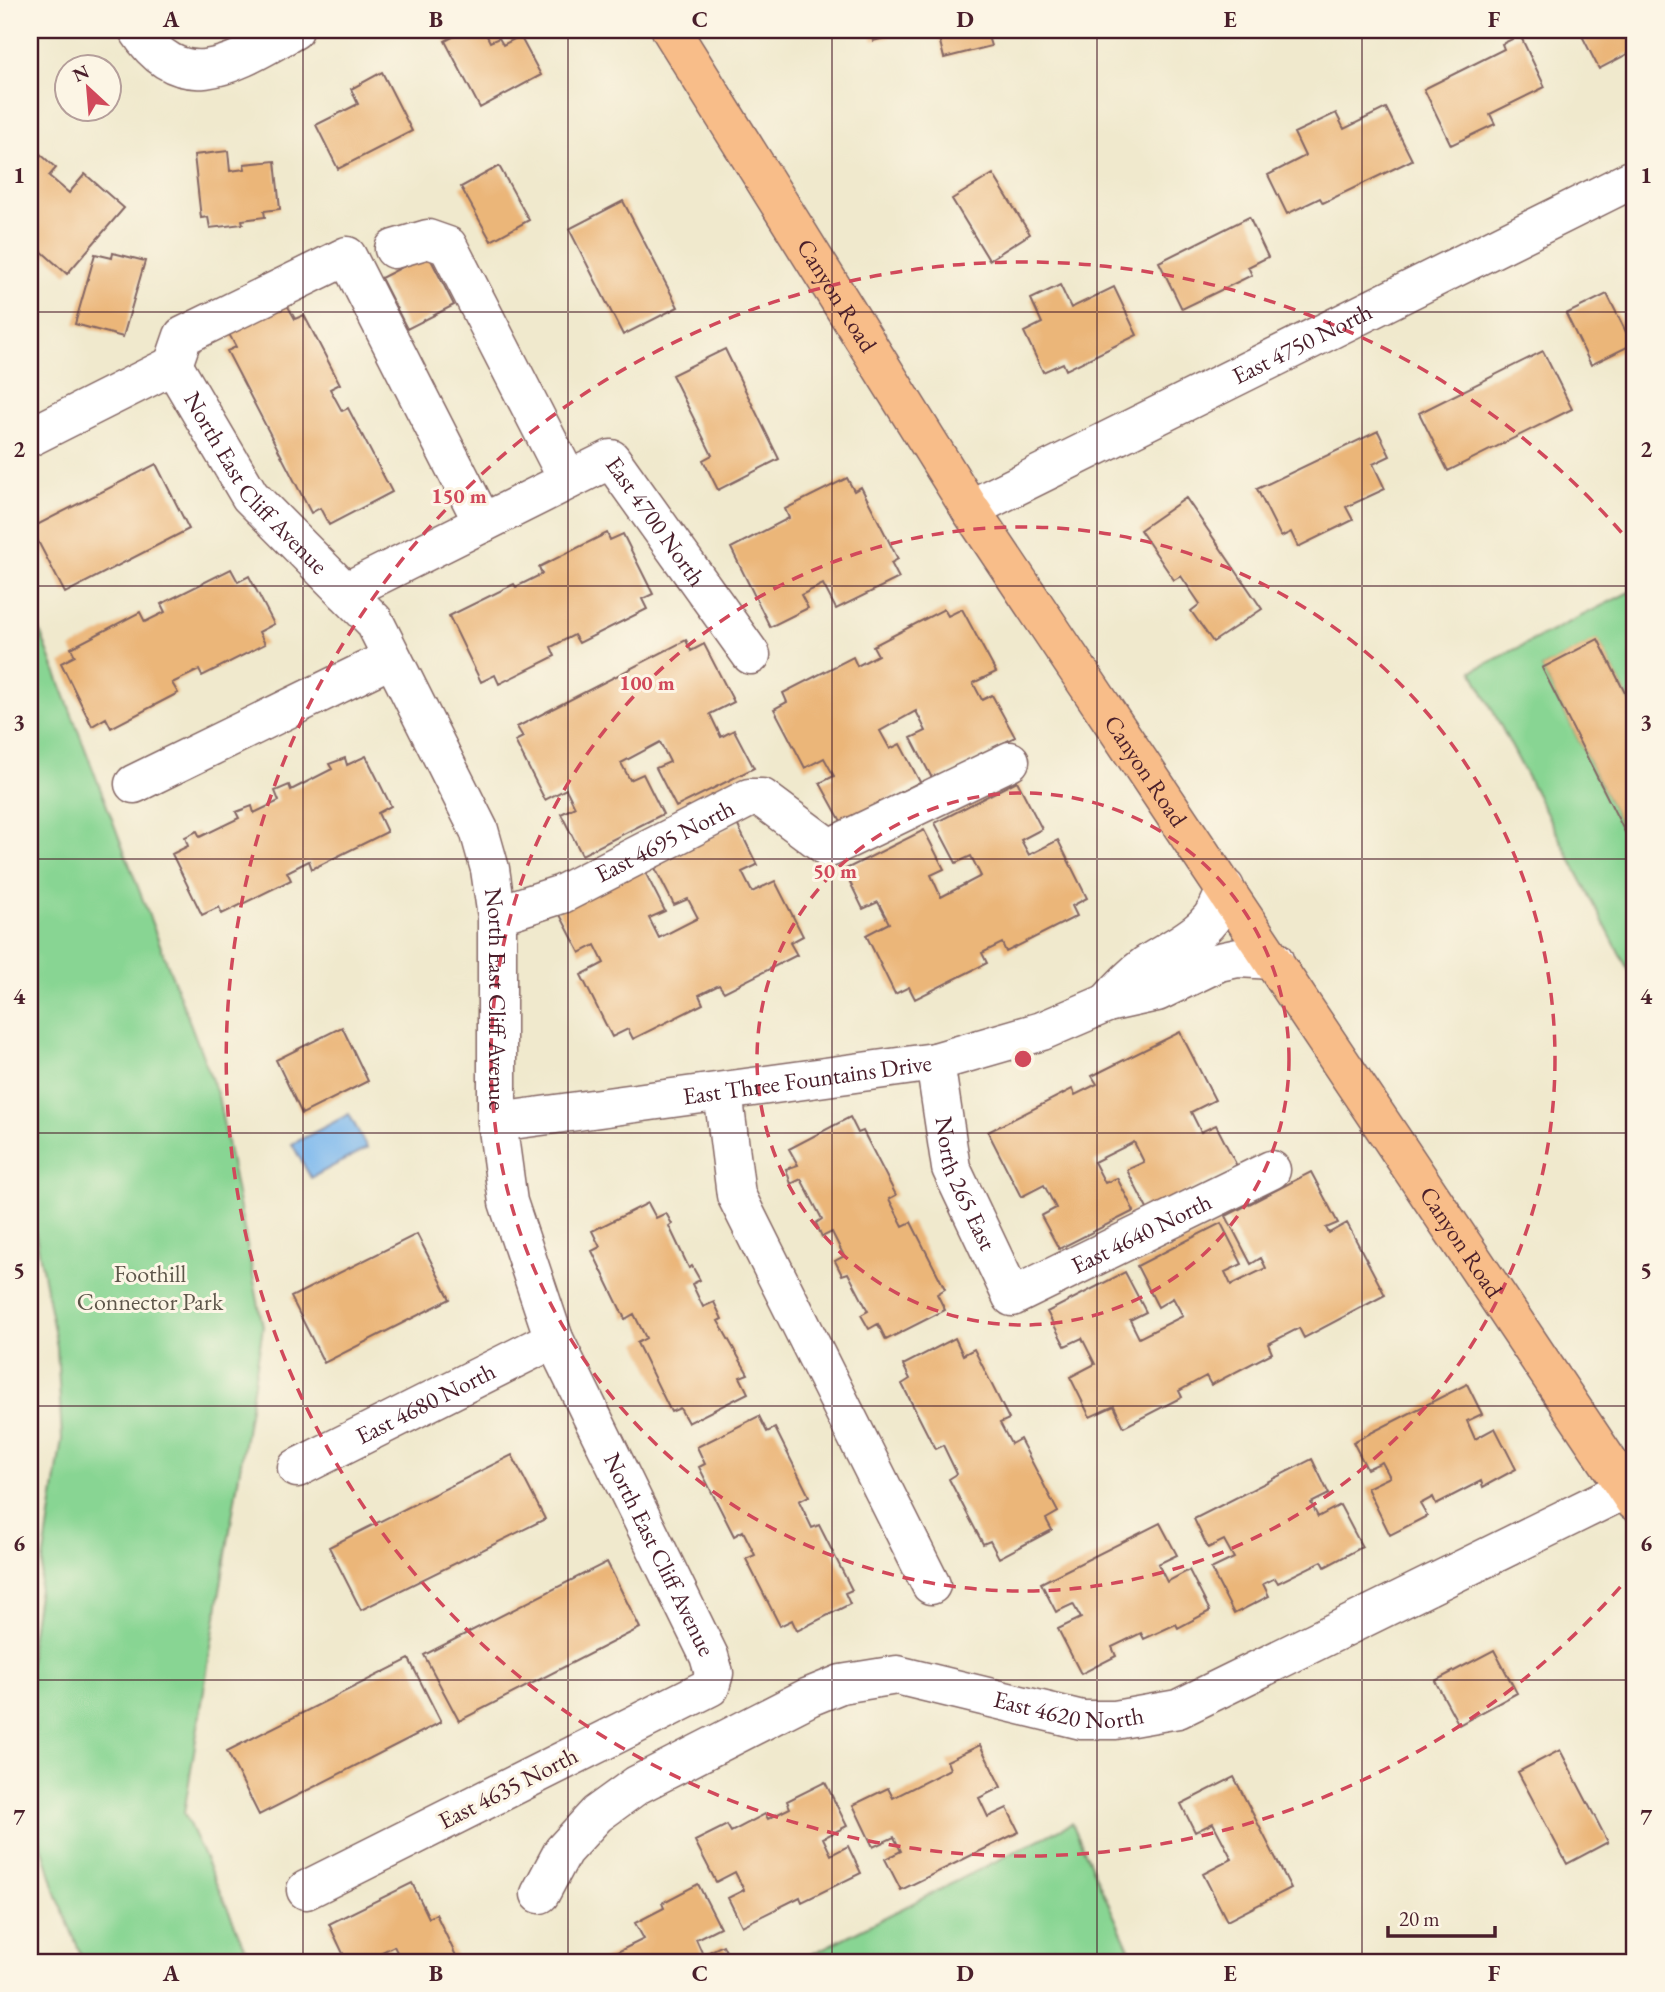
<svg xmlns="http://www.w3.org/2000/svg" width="1665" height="1992" font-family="'EB Garamond',serif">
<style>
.green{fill:#88d593;stroke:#697a5f;stroke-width:2}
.water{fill:#7bb8ee;stroke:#626c8c;stroke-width:2}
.building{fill:#ebb679}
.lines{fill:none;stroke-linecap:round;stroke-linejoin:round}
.minor-casing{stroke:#846664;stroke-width:41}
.major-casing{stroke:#846664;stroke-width:41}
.minor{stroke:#fff;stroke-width:38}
.major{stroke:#f8bd89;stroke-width:38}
.grid{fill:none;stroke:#4a1f2b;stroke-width:2;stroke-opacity:0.55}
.ring{fill:none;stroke:#d1495b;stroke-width:3.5;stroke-dasharray:12 9}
.labels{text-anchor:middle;stroke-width:6;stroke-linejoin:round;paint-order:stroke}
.street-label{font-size:24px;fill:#4a1f2b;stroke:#fcf5e5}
.park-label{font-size:24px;fill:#5d564a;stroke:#fcf5e5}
.centre{fill:#d1495b;stroke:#fcf5e5;stroke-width:3.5}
.ring-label{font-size:21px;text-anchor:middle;font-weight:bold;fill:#d1495b;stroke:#fcf5e5;stroke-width:6;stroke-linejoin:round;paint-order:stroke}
.neatline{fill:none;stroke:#4a1f2b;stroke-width:2.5}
.grid-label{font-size:23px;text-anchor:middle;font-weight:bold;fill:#4a1f2b}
</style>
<rect width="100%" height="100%" fill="#fcf5e5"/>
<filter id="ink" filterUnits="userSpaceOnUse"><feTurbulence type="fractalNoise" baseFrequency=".0143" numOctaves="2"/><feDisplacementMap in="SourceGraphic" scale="14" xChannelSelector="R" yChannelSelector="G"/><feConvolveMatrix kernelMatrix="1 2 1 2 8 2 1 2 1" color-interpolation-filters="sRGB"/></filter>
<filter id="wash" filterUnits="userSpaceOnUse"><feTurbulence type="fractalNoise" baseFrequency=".00686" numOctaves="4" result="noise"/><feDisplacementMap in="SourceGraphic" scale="28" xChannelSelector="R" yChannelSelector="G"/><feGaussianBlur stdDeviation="1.57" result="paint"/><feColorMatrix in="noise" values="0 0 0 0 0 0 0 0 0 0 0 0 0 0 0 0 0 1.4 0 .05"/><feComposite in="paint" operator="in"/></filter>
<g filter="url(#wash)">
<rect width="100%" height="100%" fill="#f0e9cd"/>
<path class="green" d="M1635,589V713L1598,640L1542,668L1635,852V983L1472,671Z
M30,605L218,1096L263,1327L184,1813L252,1962H84L58,1899L30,1807V1646L62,1439L57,1347L30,1204Z
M1072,1823L1135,1962H796Z"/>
<path class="water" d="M349,1114L367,1148L311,1178L292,1144Z"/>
<g id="blocks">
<path class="building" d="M466,30H484L490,42L499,38L503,45L520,36L541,75L480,108L445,41Z
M870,30H911V31L873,41Z
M937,30H986L991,46L944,58Z
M1579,30H1635V55L1631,57L1629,53L1599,69Z
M1520,35L1545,87L1490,114L1495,124L1451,145L1424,89L1504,49L1502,44Z
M382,72L412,131L338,169L316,125L358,104L351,89Z
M1386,108L1412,160L1323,203L1320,198L1287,214L1268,175L1305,156L1294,133L1336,113L1344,129Z
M30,145L56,168L49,176L69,193L85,174L124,208L67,274L30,241Z
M228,151L230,171L245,169L244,164L275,161L280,209L264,211L265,217L242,220L243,224L210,228L208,217L201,218L194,155Z
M499,166L529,220L491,241L461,187Z
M993,174L1030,234L989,260L952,199Z
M623,201L678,307L623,335L569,229Z
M1249,217L1268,257L1248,267L1252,275L1182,309L1159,262Z
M113,253L145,261L123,337L75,324L95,254L112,258Z
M428,254L454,305L407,329L381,278Z
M1060,285L1071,308L1114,287L1137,335L1066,370L1063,363L1043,372L1024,332L1042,323L1031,299Z
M1607,294L1626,332L1635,328V358L1629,346L1591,365L1566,314Z
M286,303L295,319L304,315L340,384L330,389L342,411L348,408L392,492L329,525L320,508L311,513L227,351L236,347L229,334Z
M725,349L779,459L718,490L703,460L712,455L672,375Z
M1543,351L1572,409L1448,471L1419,413Z
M1378,431L1390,456L1373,464L1385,489L1346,507L1353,520L1298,547L1291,532L1281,537L1257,489Z
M156,464L189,529L65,593L31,528Z
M847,478L854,491L861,487L898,559L891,563L899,578L836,609L823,584L801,595L808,608L770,627L731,548L789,518L785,509Z
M1186,498L1262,609L1213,642L1191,611L1200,604L1181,576L1174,580L1140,530Z
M607,533L610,540L623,534L653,594L642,599L647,609L579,643L574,635L551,647L555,656L499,684L495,675L481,682L449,616L514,584L516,587L542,574L539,567Z
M231,569L238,582L249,576L274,624L259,632L265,644L202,676L199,670L172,683L178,693L111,728L106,718L92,726L61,663L75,656L71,648L140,612L145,622L165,612L161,604Z
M944,609L948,616L962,609L996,672L973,683L982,700L992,695L1015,737L933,780L911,738L926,731L916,711L880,731L890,749L900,744L920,782L842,823L820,783L834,776L824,758L805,768L774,709L787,702L783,693L853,657L857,666L878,655L873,646Z
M1598,639L1635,713V852L1542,668Z
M686,640L691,651L704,644L734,702L710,714L721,737L734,730L754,768L676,807L656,768L670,762L660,742L621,763L630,780L643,774L663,814L582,855L561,814L575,807L566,789L545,800L515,741L523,737L517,727Z
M366,756L391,806L378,813L387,832L312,869L309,861L287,872L291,880L222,914L219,907L202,915L172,854L188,846L185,837L197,831L200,837L239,818L236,812L252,806L254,813L279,801L275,791L289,785L291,790L332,769L329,764L345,758L347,765Z
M1017,781L1042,829L1021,840L1029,855L1058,840L1087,898L1072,906L1077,916L1006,952L1002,943L982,953L987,963L915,999L909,987L895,994L866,935L889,923L878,902L863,909L844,870L924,830L944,869L931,875L941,897L981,876L971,856L956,863L935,823Z
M737,824L757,865L742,872L752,892L775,881L803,936L790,943L797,955L724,992L719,985L699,995L703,1004L633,1039L628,1029L612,1037L581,975L604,963L595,945L580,953L558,911L643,868L665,911L649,918L659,938L698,918L688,899L674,905L654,866Z
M342,1027L368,1081L302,1114L276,1060Z
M1180,1032L1215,1100L1191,1112L1201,1132L1216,1125L1237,1166L1148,1211L1127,1170L1144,1162L1134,1142L1094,1162L1105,1183L1117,1178L1134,1211L1059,1249L1041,1216L1056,1208L1044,1185L1021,1197L988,1132L1072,1089L1075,1095L1097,1084L1092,1076Z
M850,1117L858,1133L863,1131L896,1195L889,1199L903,1226L911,1222L945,1289L937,1294L945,1310L886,1340L878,1324L869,1329L861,1315L868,1311L848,1273L842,1275L835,1261L844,1256L832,1232L822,1237L816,1223L822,1219L801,1179L791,1184L786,1169L798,1165L789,1149Z
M1311,1172L1338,1223L1326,1228L1329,1233L1347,1223L1385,1295L1304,1338L1299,1328L1268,1344L1272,1353L1211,1385L1206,1376L1179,1391L1182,1397L1124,1427L1114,1406L1090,1417L1070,1377L1095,1364L1082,1338L1065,1346L1047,1312L1125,1272L1146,1312L1130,1320L1139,1338L1183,1316L1173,1298L1158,1307L1137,1266L1221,1223L1242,1264L1225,1272L1231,1285L1266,1268L1261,1258L1251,1264L1226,1216Z
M648,1203L656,1218L666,1213L672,1224L669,1226L689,1268L692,1266L700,1280L692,1284L703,1307L714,1302L722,1319L718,1321L748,1374L740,1377L748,1393L688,1423L680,1408L671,1412L637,1343L646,1338L634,1314L625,1319L592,1251L600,1247L592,1231Z
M417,1234L450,1299L324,1363L291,1297Z
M955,1338L963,1355L974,1349L1009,1419L1000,1423L1011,1444L1020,1439L1058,1512L1046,1519L1052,1530L999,1558L990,1541L983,1544L949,1479L957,1474L943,1445L935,1449L902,1384L910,1379L903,1365Z
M1467,1384L1482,1414L1467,1421L1475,1439L1495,1428L1516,1469L1483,1487L1481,1481L1436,1504L1433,1497L1420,1504L1427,1516L1390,1535L1367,1488L1390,1477L1382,1462L1367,1469L1353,1442Z
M759,1416L767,1432L775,1428L809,1496L799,1501L812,1528L819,1525L852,1590L845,1593L850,1604L797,1631L792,1620L780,1626L746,1559L755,1555L743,1531L734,1536L699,1467L705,1464L697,1447Z
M512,1455L545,1519L361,1610L329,1547Z
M1312,1459L1329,1494L1311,1503L1318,1517L1340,1505L1362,1547L1325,1567L1322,1561L1278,1583L1275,1578L1263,1584L1269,1596L1234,1614L1211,1569L1234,1558L1224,1540L1208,1548L1194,1519Z
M1160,1523L1177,1555L1158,1564L1167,1582L1189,1570L1210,1611L1178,1628L1176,1624L1144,1639L1141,1633L1112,1647L1116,1656L1081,1674L1058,1629L1081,1618L1073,1604L1056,1612L1041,1583Z
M607,1562L640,1628L459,1721L424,1655Z
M1494,1650L1517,1693L1459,1725L1435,1681Z
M409,1659L441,1722L259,1815L227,1751Z
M980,1745L1001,1787L979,1798L988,1817L1007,1808L1019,1832L901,1890L885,1859L901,1851L894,1837L873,1847L853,1805L888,1788L893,1798L950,1769L947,1761Z
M1560,1750L1608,1842L1567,1864L1518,1772Z
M1234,1777L1291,1888L1227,1921L1203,1874L1232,1859L1213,1823L1195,1832L1181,1804Z
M825,1782L847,1826L823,1838L831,1855L848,1846L861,1873L802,1902L800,1897L742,1926L728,1898L744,1890L735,1872L716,1882L695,1841L727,1825L731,1832L765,1814L768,1819L790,1808L787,1801Z
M412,1883L429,1918L436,1914L459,1962H402L394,1946L380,1953L384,1962H347L329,1924Z
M698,1884L720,1927L696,1939L703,1955L723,1945L731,1962H597L644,1939L635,1923L664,1908L662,1903Z"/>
</g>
</g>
<g filter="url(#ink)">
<use href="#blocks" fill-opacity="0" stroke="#846664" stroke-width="2"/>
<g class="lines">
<g class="minor-casing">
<g id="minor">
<path d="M138,30C183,100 238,61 294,30"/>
<path d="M394,249L428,239L448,246L568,480"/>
<path id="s1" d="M173,365L250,496L374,621L479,830L490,869L497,917V1122L508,1202L554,1339L709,1656L714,1673L710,1687L306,1890"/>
<path d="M173,365L183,336L347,256L483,523"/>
<path d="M30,437L173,365"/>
<path id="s2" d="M970,509L1635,178"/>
<path id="s3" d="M345,592L611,459L751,655"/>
<path d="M134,784L392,658"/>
<path id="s4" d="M497,915L562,894L749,798H762L829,848L1010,761"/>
<path d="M1107,1003C1119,989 1131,976 1146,965C1179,943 1216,931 1225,888"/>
<path id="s5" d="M935,1062L951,1168L1012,1297L1271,1170"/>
<path d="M723,1092L736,1195L931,1585"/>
<path id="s6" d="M497,1122L935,1062L1042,1031L1107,1003L1157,992L1219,962L1238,958L1274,960"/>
<path id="s7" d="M297,1468L554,1339"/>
<path id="s8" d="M540,1894L563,1851L597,1814L637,1785L809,1697L841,1684L897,1675L1082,1720H1115L1178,1709L1626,1489"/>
</g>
</g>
<g class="major-casing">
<g id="major">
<path id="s9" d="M671,30L970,509L1635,1502"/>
</g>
</g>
<use href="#minor" class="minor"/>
<use href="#major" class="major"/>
</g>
</g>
<path class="grid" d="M303,30V1962M568,30V1962M832,30V1962M1097,30V1962M1362,30V1962M30,312H1635M30,586H1635M30,859H1635M30,1133H1635M30,1406H1635M30,1680H1635"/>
<g class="ring">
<circle cx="1023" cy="1059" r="266"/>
<circle cx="1023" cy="1059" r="532"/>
<path d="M1634 1571A797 797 0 1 1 1634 547"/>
</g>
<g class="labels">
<g class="street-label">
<text dy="8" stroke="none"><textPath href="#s9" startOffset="313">Canyon Road</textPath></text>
<text dy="8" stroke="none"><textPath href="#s2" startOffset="371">East 4750 North</textPath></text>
<text dy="8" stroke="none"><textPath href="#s1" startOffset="145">North East Cliff Avenue</textPath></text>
<text dy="8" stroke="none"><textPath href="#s3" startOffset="374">East 4700 North</textPath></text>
<text dy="8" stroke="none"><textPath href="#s9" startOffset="880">Canyon Road</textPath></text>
<text dy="8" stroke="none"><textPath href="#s4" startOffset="184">East 4695 North</textPath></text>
<text dy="8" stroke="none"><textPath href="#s1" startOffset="733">North East Cliff Avenue</textPath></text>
<text dy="8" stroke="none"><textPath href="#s6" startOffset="313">East Three Fountains Drive</textPath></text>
<text dy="8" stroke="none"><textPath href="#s5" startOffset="126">North 265 East</textPath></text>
<text dy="8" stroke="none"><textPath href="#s5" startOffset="394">East 4640 North</textPath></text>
<text dy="8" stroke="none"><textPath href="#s9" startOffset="1447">Canyon Road</textPath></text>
<text dy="8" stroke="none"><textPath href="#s7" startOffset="144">East 4680 North</textPath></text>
<text dy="8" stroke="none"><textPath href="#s1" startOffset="1321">North East Cliff Avenue</textPath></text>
<text dy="8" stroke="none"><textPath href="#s8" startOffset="609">East 4620 North</textPath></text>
<text transform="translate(508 1788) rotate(-27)" y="8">East 4635 North</text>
</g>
<g class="park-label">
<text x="150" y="1282">Foothill<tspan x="150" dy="28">Connector Park</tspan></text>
</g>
</g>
<circle cx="1023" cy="1059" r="10" class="centre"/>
<g class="ring-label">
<text x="459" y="503">150 m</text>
<text x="647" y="690">100 m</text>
<text x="835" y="878">50 m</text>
</g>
<rect width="1665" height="1992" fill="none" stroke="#fcf5e5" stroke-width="77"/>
<g transform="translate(88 88) rotate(334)"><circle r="33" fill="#fcf5e5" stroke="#b59f9b" stroke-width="2"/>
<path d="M0-5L12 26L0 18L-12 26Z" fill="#d1495b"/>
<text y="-10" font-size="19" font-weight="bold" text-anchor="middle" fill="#4a1f2b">N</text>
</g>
<path d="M1388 1926v10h107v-10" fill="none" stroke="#4a1f2b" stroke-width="3.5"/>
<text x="1399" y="1926" font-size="21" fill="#4a1f2b" stroke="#fcf5e5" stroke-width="5" paint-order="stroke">20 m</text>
<rect x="38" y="38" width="1588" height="1916" class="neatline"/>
<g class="grid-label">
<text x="171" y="27">A</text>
<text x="436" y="27">B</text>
<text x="700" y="27">C</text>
<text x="965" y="27">D</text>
<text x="1230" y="27">E</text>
<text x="1494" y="27">F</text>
<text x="19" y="183">1</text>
<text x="1646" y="183">1</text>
<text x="19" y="457">2</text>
<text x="1646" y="457">2</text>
<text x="19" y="730">3</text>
<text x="1646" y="730">3</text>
<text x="19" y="1004">4</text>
<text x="1646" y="1004">4</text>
<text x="19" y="1278">5</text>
<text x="1646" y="1278">5</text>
<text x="19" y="1551">6</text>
<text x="1646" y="1551">6</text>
<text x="19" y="1825">7</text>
<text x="1646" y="1825">7</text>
<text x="171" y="1981">A</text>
<text x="436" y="1981">B</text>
<text x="700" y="1981">C</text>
<text x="965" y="1981">D</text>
<text x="1230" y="1981">E</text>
<text x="1494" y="1981">F</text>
</g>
</svg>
